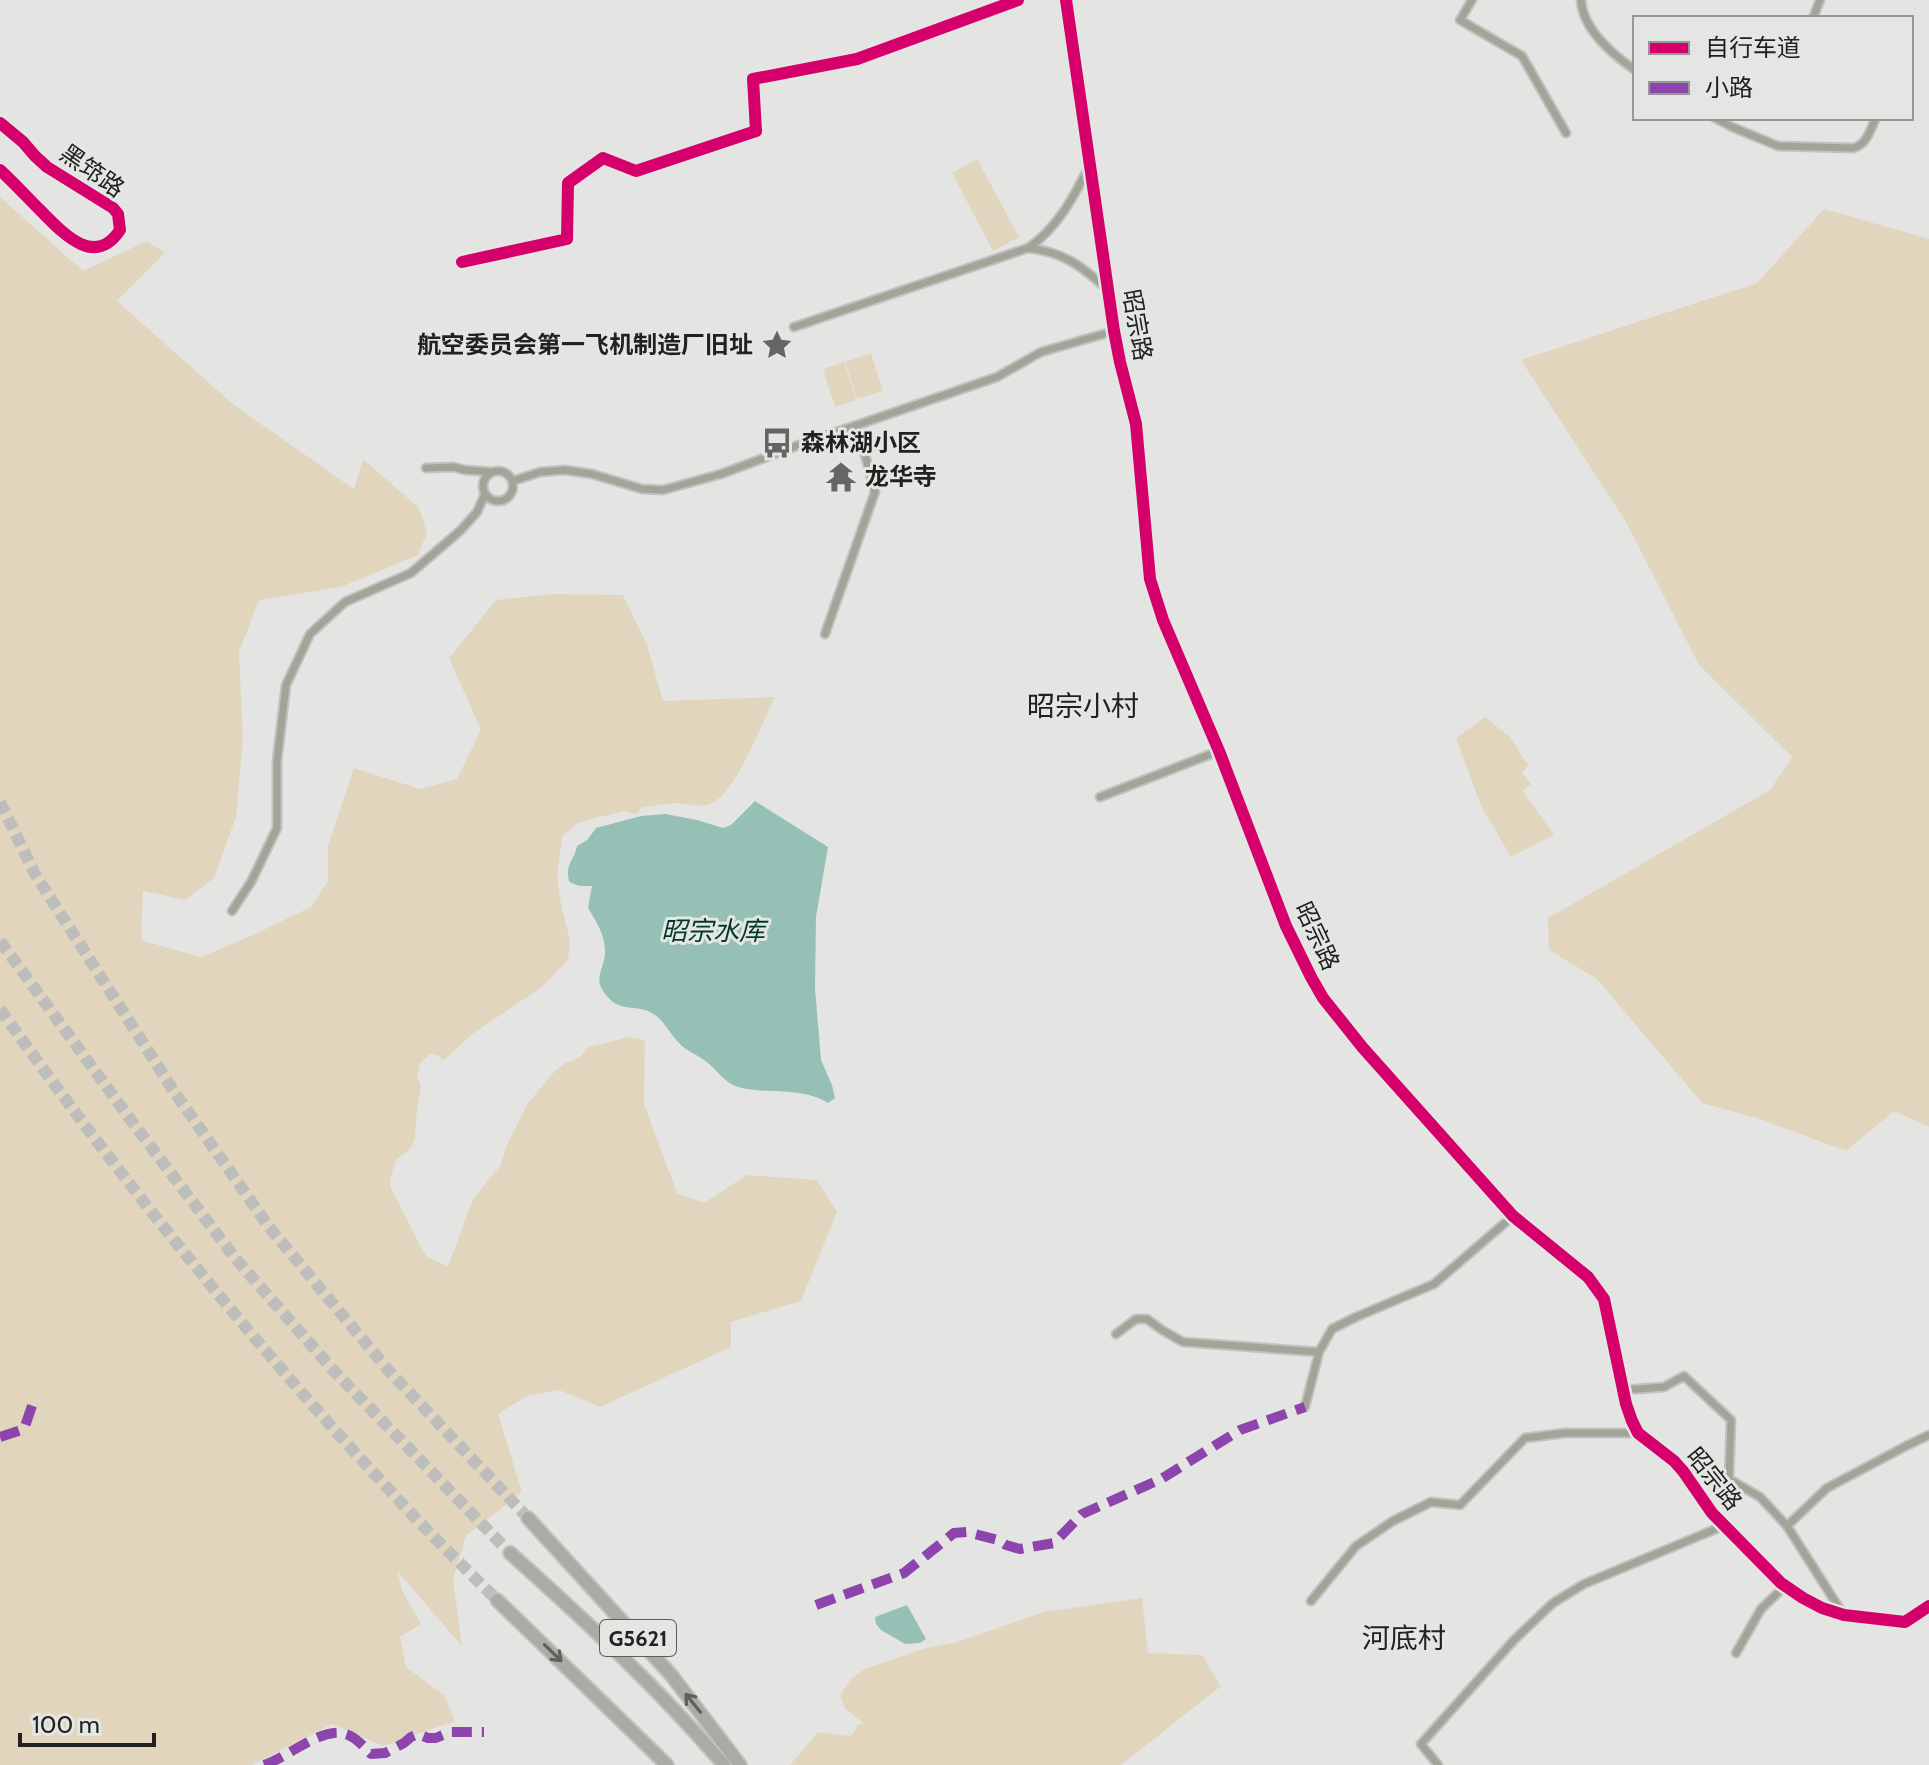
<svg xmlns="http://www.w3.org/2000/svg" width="1929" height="1765" font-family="Cabin,'Noto Sans SC',sans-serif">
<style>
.green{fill:#e1d6bd}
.water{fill:#96c0b6}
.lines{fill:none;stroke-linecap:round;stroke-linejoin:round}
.motorway-tunnel{stroke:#bdbebc;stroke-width:12;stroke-dasharray:12 6;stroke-linecap:butt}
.minor-casing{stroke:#c1c2c0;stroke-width:11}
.tertiary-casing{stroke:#c1c2c0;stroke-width:13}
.secondary-casing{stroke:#c1c2c0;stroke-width:14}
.motorway-casing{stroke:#c1c2c0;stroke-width:16}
.minor{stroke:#a3a498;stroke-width:7}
.tertiary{stroke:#a3a498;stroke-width:9}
.secondary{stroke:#acaca2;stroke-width:10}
.motorway{stroke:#aaaba3;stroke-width:12}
.quiet{stroke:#8e44ad;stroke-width:10;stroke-dasharray:20 10;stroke-linecap:butt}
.cycleway-casing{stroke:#e3e6e2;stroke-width:17}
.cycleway{stroke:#d6006c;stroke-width:12}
.oneway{stroke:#5f605b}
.labels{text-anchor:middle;stroke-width:6;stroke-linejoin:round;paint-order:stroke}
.shield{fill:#e3e6e2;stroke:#5b5d5a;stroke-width:2}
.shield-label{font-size:22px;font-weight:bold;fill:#212220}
.street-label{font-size:24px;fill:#212220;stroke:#e3e6e2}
.poi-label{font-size:24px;font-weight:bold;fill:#212220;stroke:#e3e6e2;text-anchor:start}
.water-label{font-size:26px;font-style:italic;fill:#00382e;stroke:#e3e6e2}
.quarter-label{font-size:28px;fill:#212220;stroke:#e3e6e2}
</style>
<rect width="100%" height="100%" fill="#e4e5e3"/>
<path class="green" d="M977,159L1019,237L993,251L952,173Z
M0,197L83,271L147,241L165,253L117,301L234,405L354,489L363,459L419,508L427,533L418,555L341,587L259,600L239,652L243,739L236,817L214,878L185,900L143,891L141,940L201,957L255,934L311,907L328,881V845L354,768L420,789L457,779L481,730L449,658L496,600L555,594L623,595L647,645L663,701L775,697C763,721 734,797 710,804C700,808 689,804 679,803C667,803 653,806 641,808L636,815L626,811L599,817L576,824L562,837L557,877L562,909L570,940L568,960L542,987L475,1032L443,1061L438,1055L431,1054L420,1063L417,1078L421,1084L417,1109L415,1138L411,1148L396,1160L390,1179L391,1188L422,1249L427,1257L448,1266L473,1199L500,1166L506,1147L528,1103L554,1072L565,1063L579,1058L589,1047L630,1037L645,1040L644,1104L677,1193L704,1203L747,1175L817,1180L837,1212L801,1301L731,1322V1347L600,1407L559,1390L527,1396L498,1414L522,1492L466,1536L453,1579L462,1646L398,1572L402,1590L421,1624L400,1637L406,1667L444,1695L455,1721L383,1746L332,1724L252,1765H0Z
M1824,209L1929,239V1127L1894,1111L1846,1151L1760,1119L1702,1103L1597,979L1549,950L1548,918L1770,790L1792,757L1699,665L1626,522L1521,360L1757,283Z
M871,353L883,391L857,399L845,362Z
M844,362L856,400L835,407L823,369Z
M1485,717L1510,737L1528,765L1522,773L1531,784L1523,791L1554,835L1511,857L1481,806L1456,738Z
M1142,1598L1148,1653L1202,1655L1221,1686L1121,1765H790L818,1732L851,1736L859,1724H864L845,1708L840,1696L850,1680L865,1669L922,1649L957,1642L1044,1612Z"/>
<path class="water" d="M755,801L828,847L816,917L815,988L821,1060L832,1085L835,1098L828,1103C800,1086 768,1095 738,1087C724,1083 716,1068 704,1060C696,1054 686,1051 679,1043C670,1034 665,1022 655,1015C636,1001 618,1017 602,989C595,977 604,967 605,954C606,936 597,923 588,908L592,886C584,886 576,887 569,881C565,862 574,862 577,846L587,840L596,828L641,816L665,814L697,820L723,828L731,825Z
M907,1605L926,1639L920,1643L905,1644L881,1630L876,1624L875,1617Z"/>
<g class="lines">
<path class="motorway-tunnel" d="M0,802L35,874L175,1093L269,1227L389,1371L528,1518
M0,941L133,1123L235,1258L334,1371L510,1553
M0,1009C124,1184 260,1352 407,1509C436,1540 467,1570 497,1600"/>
<g class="minor-casing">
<path id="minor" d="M1472,0L1460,20L1522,56L1566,133
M1581,0C1583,30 1612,54 1635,70
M1813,18L1820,0
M1715,118L1732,127L1778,146L1853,148C1867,145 1870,130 1876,118
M1090,165C1074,196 1058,228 1028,248C1064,252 1083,267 1108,290
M462,262L567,239L568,183L603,158L636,171L756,131L753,79L857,59L1018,0
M794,327L1028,248
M426,468L453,467L465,470L492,472
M483 486a15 15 0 1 1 30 0a15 15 0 1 1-30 0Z
M513,481L540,472L565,470L592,474L642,489L663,490L721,474L796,446L997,377L1041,352L1114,331
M825,634L875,492L857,425
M1100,797L1219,751
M232,911L251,882L277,828V761L286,685L310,634L345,602L411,573L461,530L477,512L485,494
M1116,1334L1136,1319H1147L1162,1330L1183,1342L1319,1352L1332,1329L1356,1317L1434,1284L1513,1216
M1624,1390L1664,1387L1684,1376L1731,1420L1729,1479L1760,1497L1787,1526
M1305,1407L1319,1352
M1311,1601L1356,1546L1393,1521L1431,1502L1460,1505L1525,1438L1565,1433H1638
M1843,1614L1787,1526L1827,1488L1906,1446L1929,1435
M1736,1653L1761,1609L1785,1586
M1438,1765L1421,1744L1514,1640L1553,1603L1584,1584L1723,1526"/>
</g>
<g class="tertiary-casing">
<path id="tertiary" d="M1066,0L1114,331L1120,362L1136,424L1150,579L1163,620L1219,751L1286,926L1311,977L1323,998L1363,1048L1513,1216L1588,1277L1604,1299L1626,1404L1632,1421L1638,1433L1674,1461L1683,1471L1712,1513L1781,1583L1803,1598L1822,1608L1844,1615L1905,1622L1929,1606"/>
</g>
<g class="secondary-casing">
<path id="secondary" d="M0,123L23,142L35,156L47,167L113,208L118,214L120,230C94,269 62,232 40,210C27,197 14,183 0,170"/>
</g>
<g class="motorway-casing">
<path id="motorway" d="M528,1518L672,1676L740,1765
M510,1553C585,1620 658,1688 724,1765
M497,1600L667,1765"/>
</g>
<use href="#minor" class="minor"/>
<use href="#tertiary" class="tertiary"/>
<use href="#secondary" class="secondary"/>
<use href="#motorway" class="motorway"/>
<path class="quiet" d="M0,1437L24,1429L33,1403
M816,1605L904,1573L954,1533L967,1532L998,1540L1006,1545L1020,1549L1054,1543L1082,1514L1161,1479L1240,1430L1305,1407
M264,1765C287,1758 322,1726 346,1734C356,1737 364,1747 371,1754L385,1753L404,1743L411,1737L418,1734L428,1738H436L450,1732H484"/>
<g class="cycleway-casing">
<path id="cycleway" d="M1066,0L1114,331L1120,362L1136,424L1150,579L1163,620L1219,751L1286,926L1311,977L1323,998L1363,1048L1513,1216L1588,1277L1604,1299L1626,1404L1632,1421L1638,1433L1674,1461L1683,1471L1712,1513L1781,1583L1803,1598L1822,1608L1844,1615L1905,1622L1929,1606
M0,123L23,142L35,156L47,167L113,208L118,214L120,230C94,269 62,232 40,210C27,197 14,183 0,170
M462,262L567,239L568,183L603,158L636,171L756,131L753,79L857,59L1018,0"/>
</g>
<use href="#cycleway" class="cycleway"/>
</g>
<defs><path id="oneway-shaft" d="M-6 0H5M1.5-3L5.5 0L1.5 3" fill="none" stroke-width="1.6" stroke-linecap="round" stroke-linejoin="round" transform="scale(2)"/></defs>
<g class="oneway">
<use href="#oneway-shaft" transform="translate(553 1653) rotate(44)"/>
<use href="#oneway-shaft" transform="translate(693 1703) rotate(-129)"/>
</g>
<defs>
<g id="sight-bare" transform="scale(2.4)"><path d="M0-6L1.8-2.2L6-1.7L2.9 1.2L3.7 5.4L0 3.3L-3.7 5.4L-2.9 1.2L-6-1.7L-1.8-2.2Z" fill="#656664" stroke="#e3e6e2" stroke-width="2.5" paint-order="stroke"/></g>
<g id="bus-bare" transform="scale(2.4)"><path d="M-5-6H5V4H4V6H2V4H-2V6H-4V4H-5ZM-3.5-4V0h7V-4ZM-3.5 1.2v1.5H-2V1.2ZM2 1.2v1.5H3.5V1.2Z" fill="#656664" stroke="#e3e6e2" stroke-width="2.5" paint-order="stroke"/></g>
<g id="temple-bare" transform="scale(2.4)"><path d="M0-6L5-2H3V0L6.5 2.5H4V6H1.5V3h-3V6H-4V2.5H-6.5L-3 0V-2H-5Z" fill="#656664" stroke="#e3e6e2" stroke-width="2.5" paint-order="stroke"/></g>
</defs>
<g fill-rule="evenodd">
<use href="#sight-bare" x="777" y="345"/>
<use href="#bus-bare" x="777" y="443"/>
<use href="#temple-bare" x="841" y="477"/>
</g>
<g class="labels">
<rect class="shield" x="600" y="1620" width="76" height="36" rx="6"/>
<g class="shield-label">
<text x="638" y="1646">G5621</text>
</g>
<g class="street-label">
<text transform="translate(92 171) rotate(35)" y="8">黑筇路</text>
<text transform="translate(1137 325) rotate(80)" y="8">昭宗路</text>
<text transform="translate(1317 936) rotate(65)" y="8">昭宗路</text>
<text transform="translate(1714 1479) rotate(51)" y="8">昭宗路</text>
</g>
<g class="poi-label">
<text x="753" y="353" text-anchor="end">航空委员会第一飞机制造厂旧址</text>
<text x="801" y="451">森林湖小区</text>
<text x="865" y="485">龙华寺</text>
</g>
<g class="water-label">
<text x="713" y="940">昭宗水库</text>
</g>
<g class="quarter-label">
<text x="1083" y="716">昭宗小村</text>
<text x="1404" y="1648">河底村</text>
</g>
</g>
<rect x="1633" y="16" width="280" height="104" fill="#e3e6e2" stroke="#959894" stroke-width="2"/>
<rect x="1649" y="42" width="40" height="12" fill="#d6006c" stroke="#959894" stroke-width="2"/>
<text x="1705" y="56" font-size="24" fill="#212220">自行车道</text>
<rect x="1649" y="82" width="40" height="12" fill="#8e44ad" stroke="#959894" stroke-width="2"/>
<text x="1705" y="96" font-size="24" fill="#212220">小路</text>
<path d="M20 1733v12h134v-12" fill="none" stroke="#212220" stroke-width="4"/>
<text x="32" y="1733" font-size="24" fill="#212220" stroke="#e3e6e2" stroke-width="6" paint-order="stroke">100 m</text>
</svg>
